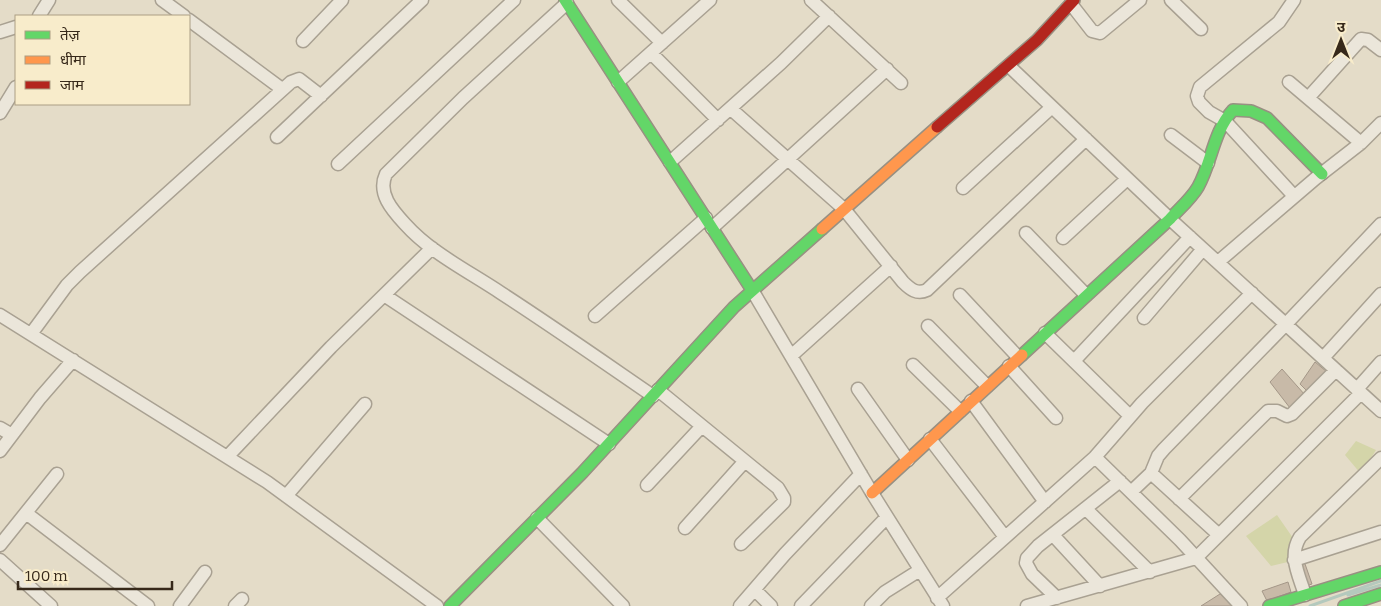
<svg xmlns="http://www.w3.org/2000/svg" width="1381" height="606" font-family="Bitter,'Noto Sans Devanagari',serif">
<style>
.green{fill:#d4d5a9}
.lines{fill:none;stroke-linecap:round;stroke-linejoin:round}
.stream{stroke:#b4c9bd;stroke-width:3}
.building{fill:#c8baa8;stroke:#a49788}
.street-casing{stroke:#a9a192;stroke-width:15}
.fast-casing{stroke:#989082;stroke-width:14}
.slow-casing{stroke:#989082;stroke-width:14}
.jam-casing{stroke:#989082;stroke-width:14}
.street{stroke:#ebe6da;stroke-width:12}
.fast{stroke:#63d668;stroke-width:11}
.slow{stroke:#ff974d;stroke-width:11}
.jam{stroke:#b3261e;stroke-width:11}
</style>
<rect width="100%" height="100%" fill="#e4dcc8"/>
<path class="green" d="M1356,441L1376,450L1361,474L1345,455Z
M1277,515L1293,538L1292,561L1271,566L1246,536Z"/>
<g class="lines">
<path class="stream" d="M1348,595L1381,585
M1310,606L1381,581"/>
</g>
<path class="building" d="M1315,362L1327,372L1310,394L1300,384Z
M1282,369L1305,395L1290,408L1270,382Z
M1304,561L1312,584L1306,586L1300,563Z
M1288,582L1291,592L1267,601L1262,591Z
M1220,594L1232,606H1201Z"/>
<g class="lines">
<g class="street-casing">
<path id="street" d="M162,0L184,16
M618,0L662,43
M811,0L901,83
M1171,0L1201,29
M1294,0L1279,22L1200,87L1197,96L1199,102L1209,112L1225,121L1294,196
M567,3L463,98L386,174C377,193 392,210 405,224C431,253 468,271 501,293C552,326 602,361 653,396
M1071,4L1092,31L1100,33L1140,0
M39,16L49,0
M189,20L282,89
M0,32L16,27
M303,41L342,0
M651,53L718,120
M1009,66L1170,219L1381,411
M618,82L710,0
M1289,82L1361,143
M1308,98L1361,39L1368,40L1381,50
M731,109L844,209L903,282C910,289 917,295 927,290L1086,139
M0,113L16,87
M1171,135L1208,163
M277,137L422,0
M670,162L781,63L829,16
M338,164L514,0
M963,188L1052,107
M712,228L887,69
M1026,233L1086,295
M1063,238L1127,179
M1218,262L1316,178L1361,143L1381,123
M752,290L872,493L943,606
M384,295L609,444
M960,295L1018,357
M0,315L267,482L437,606
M595,316L706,218
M1144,318L1203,249
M928,326L987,386
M1045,333L1130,416
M31,334L67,285L80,272L291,82L299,79L321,96
M791,356L891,266
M1323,358L1381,294
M1074,361L1190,237
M913,365L960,411
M1009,366L1056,418
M858,389L908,460
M1357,389L1381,362
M658,390L778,488L784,498V502L741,544
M971,401L1045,502
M0,428L12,435
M930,439L1005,537
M0,451L40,398L73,360
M227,457L331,347L432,248
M1095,457L1180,540L1241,606
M1151,473L1219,535
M647,485L702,426
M1131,492L1151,473L1158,456L1164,449L1286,324L1381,224
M286,496L365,404
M1179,499L1268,411H1277L1287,416L1292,414L1336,370
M1086,509L1150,572
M26,513L148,606
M537,518L623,606
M685,528L745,461
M1053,535L1100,586
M0,545L57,474
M0,560L51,606
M1294,560L1381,532
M755,590L771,606
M1305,595C1299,575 1288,556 1300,537L1381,458
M937,598L1095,457L1142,403L1252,293
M1057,598L1032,574L1026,563L1027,558L1038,546L1120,481
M180,606L205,572
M235,606L242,599
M740,606L785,554L861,474
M801,606L887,517
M871,606L885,592L920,570
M1027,606L1196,558L1361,393"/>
</g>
<g class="fast-casing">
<path id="fast" d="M565,0L752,290
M1022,355L1170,219C1179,209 1191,199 1198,187C1212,162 1213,132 1233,110L1251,111L1267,118L1322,174
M450,606L582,473L734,307L822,229
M1269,606L1381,572
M1344,606L1381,594"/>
</g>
<g class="slow-casing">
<path id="slow" d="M822,229L937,127
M872,493L1022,355"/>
</g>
<g class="jam-casing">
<path id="jam" d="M937,127L1037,40L1074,0"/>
</g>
<use href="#street" class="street"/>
<use href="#fast" class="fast"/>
<use href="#slow" class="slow"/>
<use href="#jam" class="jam"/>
</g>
<rect x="15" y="15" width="175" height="90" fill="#f8eccb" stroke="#ab9e84"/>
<rect x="25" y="31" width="25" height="8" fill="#63d668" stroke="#ab9e84"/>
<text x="60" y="40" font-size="15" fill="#37291a">तेज़</text>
<rect x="25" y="56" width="25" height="8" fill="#ff974d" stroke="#ab9e84"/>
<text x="60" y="65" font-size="15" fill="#37291a">धीमा</text>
<rect x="25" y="81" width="25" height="8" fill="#b3261e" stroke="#ab9e84"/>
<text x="60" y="90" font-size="15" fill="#37291a">जाम</text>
<g transform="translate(1341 40)" stroke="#f8eccb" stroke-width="4" paint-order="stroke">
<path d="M0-4L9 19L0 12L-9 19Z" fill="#37291a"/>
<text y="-8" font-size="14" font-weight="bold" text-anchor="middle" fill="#37291a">उ</text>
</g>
<path d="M18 581v8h154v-8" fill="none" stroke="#37291a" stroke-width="2.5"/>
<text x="25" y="581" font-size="15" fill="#37291a" stroke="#f8eccb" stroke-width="4" paint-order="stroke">100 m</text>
</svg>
